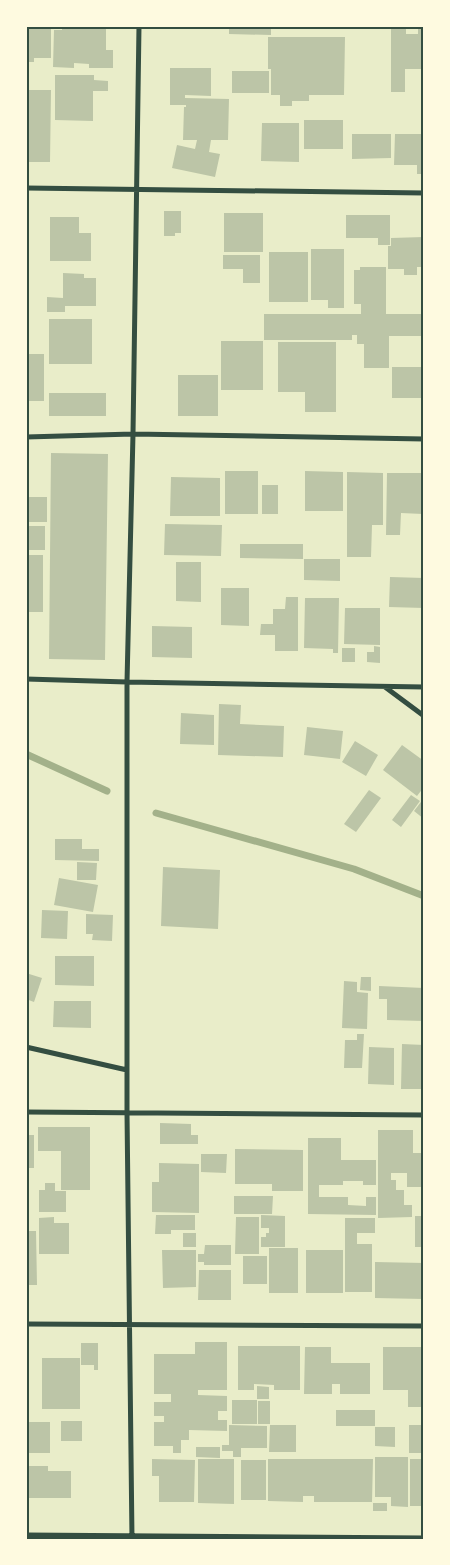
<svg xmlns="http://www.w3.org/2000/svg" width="450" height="1565" font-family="Poppins,sans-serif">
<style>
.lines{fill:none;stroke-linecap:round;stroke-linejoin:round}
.stream{stroke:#a3b18a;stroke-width:7}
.building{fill:#bcc5a7}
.minor{stroke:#344e41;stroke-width:5}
.neatline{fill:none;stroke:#344e41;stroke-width:2}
</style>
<rect width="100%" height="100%" fill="#e9edc9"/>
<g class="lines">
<path class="stream" d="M26,754L107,791
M156,813L354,869L424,896"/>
</g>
<path class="building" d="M26,26H51V58H34V62H26Z
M62,26H106V50H113V68H89V64L74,63V68L53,67L54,30H62Z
M229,26H271V35L229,34Z
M391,26H406V34H418V26H424V69H405V92H391Z
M268,37H345L344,95H309V101H292V106H280V95H271V69H268Z
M170,68H211V96L185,95V98L229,99L228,140H211L209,152L220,154L215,177L172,168L177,145L195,149L197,140H183L184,107H186V105H170Z
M232,71H269V93H232Z
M55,75H94V80L108,81V91H93V121L55,120Z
M26,90H51L50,162H26Z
M304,120H343V149H304Z
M262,123H299V162L261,161Z
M352,134H391V158L352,159Z
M395,134H424V174H417V165H394Z
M164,211H181V233H175V236H164Z
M224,213H263V252H224Z
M346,215H390V245H378V238H346Z
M50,217H79V233H91V261H50Z
M424,237V267H417V275H404V269H388V246H391V238Z
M311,249H344V308H328V300H311Z
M269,252H308V302H269Z
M223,255H260V283H243V269H223Z
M360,267H386V314H424V336H389V368H364V344H357V335H352V340H264V314H361V304H354V270H360Z
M63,273L84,274V278H96V306H65V312H47V297L63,298Z
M49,319H92V364H49Z
M221,341H263V390H221Z
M278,342H336V412H305V392H278Z
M26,354H44V401H26Z
M392,367H424V398H392Z
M178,375H218V416H178Z
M49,393H106V416H49Z
M51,453L108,454L105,660L49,659Z
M225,471H258V514H225Z
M305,471L343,472V511H305Z
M347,472L383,473V525H372L371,557H347Z
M387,473H424L423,514L401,513L400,535H386Z
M171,477L220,478V516H170Z
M262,485H278V514H262Z
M26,497H47V522H26Z
M165,524L222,525L221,556L164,555Z
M26,526H45V550H26Z
M240,544H303V559L240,558Z
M26,555H43V612H26Z
M304,559H340V581L304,580Z
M176,562H201V602L176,601Z
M390,577L424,578V608L389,607Z
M221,588H249V626L221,625Z
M286,597H298V651H275V635H260L261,624H273V609H285Z
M305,598H339L338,653H333V649L304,648Z
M345,608H380V645L344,644Z
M152,626L192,627V658L152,657Z
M374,646L380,647V663L367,662V652H374Z
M342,648H355V662H342Z
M219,704L241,705L240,724L284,726L283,757L218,755Z
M181,713L214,715V745L180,744Z
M307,727L343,731L340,759L304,755Z
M355,741L378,755L366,776L342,762Z
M402,745L424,761V787L417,796L383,770Z
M369,790L381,798L356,832L344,824Z
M411,795L420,801L401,827L392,820Z
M424,798V819L414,811Z
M55,839H82V849H99V861L55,860Z
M77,862L97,863L96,880H77Z
M163,867L220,870L218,929L161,926Z
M59,878L98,885L93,912L54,905Z
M42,910L68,911L67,939L41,938Z
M86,914L113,915L112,941L92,940L93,934H86Z
M55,956H94V986L55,985Z
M26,973L42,978L34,1002L26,999Z
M361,977H371V991L360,990Z
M344,981L357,982V992L368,993L367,1029L342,1028Z
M379,986L424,988V1021L387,1020V999H379Z
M54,1001H91V1028L53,1027Z
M357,1034H364L362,1068H344L345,1040H357Z
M402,1044L424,1045V1089H401Z
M369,1047L394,1048V1085L368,1084Z
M160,1123L191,1124V1135H198V1144H160Z
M38,1127H90V1190H61V1151H38Z
M378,1130H413V1153H424V1187H407V1173H391V1180H396V1190H404V1205H412V1217L378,1218Z
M26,1135H34V1168H26Z
M308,1138H341V1160H376V1185H363V1181H343V1185H319V1197H348V1205L366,1206V1197H376V1215L308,1214Z
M235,1149L303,1150V1191H272V1184H235Z
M201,1154H227L226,1173L201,1172Z
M159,1163L199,1164V1213L152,1212V1182H159Z
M45,1183H55V1191H66V1212H39V1190H45Z
M234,1196H273L272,1214H234Z
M156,1215H195V1230H171V1234H155Z
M261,1215L285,1216V1247H261V1237H266V1233H269V1228H261Z
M415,1216H424V1247H415Z
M54,1217V1223H69V1254H39V1218Z
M236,1217H259V1254H235Z
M345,1218H375V1233H357V1244H372V1292H345Z
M26,1231H36L37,1285H26Z
M183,1233H196V1247H183Z
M205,1245H231V1265H204V1262H198V1254H204Z
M269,1248H298V1293H269Z
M162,1250H196V1287L163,1288Z
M306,1250H343V1293H306Z
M243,1256H267V1284H243Z
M375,1262L424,1263V1299L375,1298Z
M199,1270H231V1300H198Z
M195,1342H227V1390H198V1395L227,1396V1411H218V1420H227V1431L189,1430V1440H181V1453H173V1446H154V1422H164V1416H154V1402H171V1394H154V1354H195Z
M81,1343H98V1370H94V1365H81Z
M238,1346H300V1390H274V1385L254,1384V1390H238Z
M305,1347H331V1363H370V1394H340V1384H332V1394H304Z
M383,1347H424V1407H408V1390H383Z
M42,1358H80V1409H42Z
M257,1386L269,1387V1399H257Z
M232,1400H257V1424H232Z
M258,1401H270V1424H258Z
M336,1410H375V1426H336Z
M61,1421H82V1441H61Z
M28,1422H50V1453H28Z
M229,1425L267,1426V1448H241V1457H233V1451H222V1445H229Z
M270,1425H296V1452H269Z
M409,1425H424V1453H409Z
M375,1427H395V1447L375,1446Z
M196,1447H220V1458L196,1457Z
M375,1457H408V1507L391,1506V1497H375Z
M152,1459L195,1460L194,1502H159V1476H152Z
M198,1459H234V1504L198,1503Z
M268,1459H373L372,1502H314V1496H303V1502L268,1501Z
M410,1459H424V1506H410Z
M241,1460H266V1500H241Z
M26,1466H48V1471H71V1498H26Z
M373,1503H387V1511H373Z"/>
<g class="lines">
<path class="minor" d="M26,188L424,193
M26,437L133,434L424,439
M26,679L127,682L424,687
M385,687L424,716
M26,1047L127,1070
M26,1112L424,1115
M26,1324L424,1326
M26,1535L424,1538
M132,1539L127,1113V682L133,434L139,26"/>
</g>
<rect width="450" height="1565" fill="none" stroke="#fefae0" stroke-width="55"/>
<rect x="28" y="28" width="394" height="1510" class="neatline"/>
</svg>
